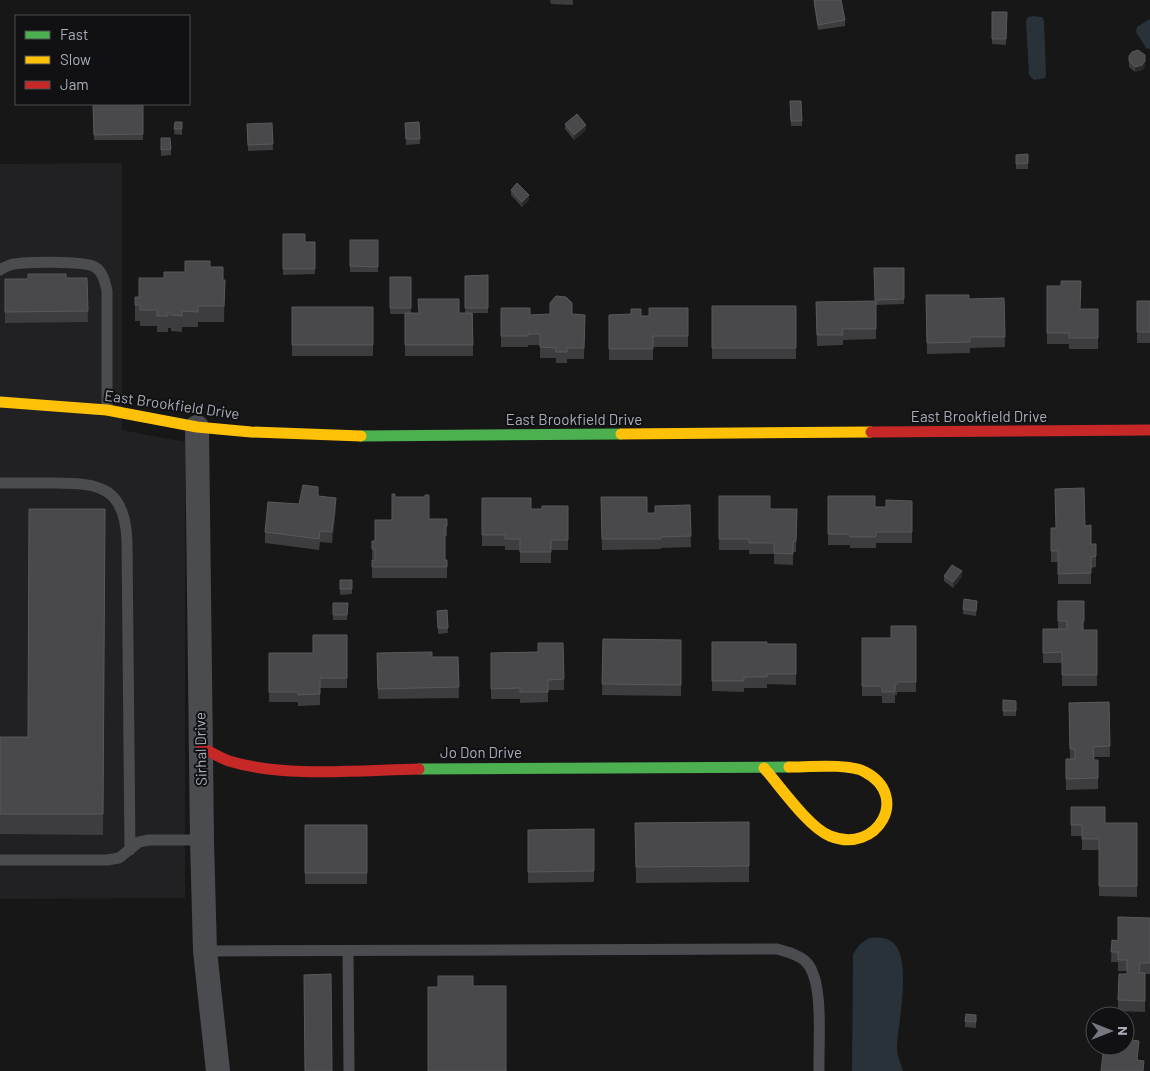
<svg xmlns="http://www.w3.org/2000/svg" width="1150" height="1071" font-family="Barlow,sans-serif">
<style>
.built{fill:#212123}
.water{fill:#2a3239}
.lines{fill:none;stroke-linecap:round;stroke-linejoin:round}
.lane{stroke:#4b4c50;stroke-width:11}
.street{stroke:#4b4c50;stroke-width:24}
.fast{stroke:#4caf50;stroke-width:11}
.slow{stroke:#ffc107;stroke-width:11}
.jam{stroke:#c62828;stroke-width:11}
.wall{fill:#3d3d3f}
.shaded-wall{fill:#29292a}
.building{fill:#49494c;stroke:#58595d}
.labels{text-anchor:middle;stroke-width:4;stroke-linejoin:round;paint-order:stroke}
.street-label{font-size:15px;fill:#a8adb8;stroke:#111113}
</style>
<rect width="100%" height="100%" fill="#171717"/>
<path class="built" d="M122,163V430L185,442V898L0,899V164Z"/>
<path class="water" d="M1032,16L1042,17L1044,21L1046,74L1045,78L1034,80L1029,75L1026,21L1028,17Z
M1150,19V49L1146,48L1136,32L1137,27Z
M869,938C876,938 883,937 889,940C915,952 897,1025 897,1048C897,1056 901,1064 903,1071H852L853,954L860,944Z"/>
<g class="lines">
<path class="lane" d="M0,270C3,268 7,266 10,265C22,261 86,261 95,267C103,272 105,282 107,291V410
M0,483C18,483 36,483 55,483C101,483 125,488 127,541L130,850
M0,860H107L119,858L139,842L149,840H202
M205,951L777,949C787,952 797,954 805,961C825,978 818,1045 819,1071
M348,951L349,1071"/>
<path class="street" d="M197,427L202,840L205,951L218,1071"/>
<path class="fast" d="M361,436L621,434
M419,769L789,767"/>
<path class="slow" d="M0,402L107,410L197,427L251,432L361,436
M621,434L871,432
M764,768C780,786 809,828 830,836C877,855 911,796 865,772C849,763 808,767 789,767"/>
<path class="jam" d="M871,432L1150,430
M202,748C211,752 220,758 229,761C284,778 362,770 419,769"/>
</g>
<path class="wall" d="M550,0H573V5L551,4Z
M814,0L845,20V26L818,30L814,5Z
M992,12H1007L1006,45L992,44Z
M1129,56L1145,66L1142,70L1135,72L1129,67Z
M790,101H801L802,126H791Z
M93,104H143V140H94Z
M175,122H182V135L174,134Z
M419,122L420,144L406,145L405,123Z
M272,123L273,150L248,151L247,124Z
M565,124L586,130L574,140L565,129Z
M161,138L171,149V155L161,156Z
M1028,154V169H1016V155Z
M511,190L529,200L522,207L511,195Z
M283,234L305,242H315V274L283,275Z
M350,240H378V272H350Z
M210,267L223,280H225L224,322H198V327H182V332L171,331V328H168V332H157V326H140V321H135V297H139L164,278Z
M874,268H904V304L876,305V339L843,340V345L817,346L816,302L875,301Z
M488,275V313H473V356H405V314H390V277H411V313H465V276Z
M87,278L88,322L5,323V279Z
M1047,286L1080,309H1098V349H1069V344H1047Z
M926,295L969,299L1004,298L1005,347L970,348V353L927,354Z
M1137,301H1150V343H1137Z
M712,306H796V359H712Z
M292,307H373V356H292Z
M501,308L530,315H585L584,359H567V363H556V358H540V345H528V347H501Z
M688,308V347H653V360H609V315L649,316Z
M719,496L770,509H797L796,552H793V565L774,564V554H749V550H719Z
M828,496L875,507H886L912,501V543H876V548H850V545H828Z
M318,497L336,509L332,543L320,542L319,550L265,543V532L299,504Z
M395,497L429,519H447V536H445V560L447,567V578H372V560H375L372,559V541H375L392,520Z
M601,497L647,513H655V506L690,505L691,547L661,548V549L602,550Z
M482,498L531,509H542L568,506V550H551V563H520V550H505V546H482Z
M105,509L103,835L0,834V737H28Z
M1085,526L1091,544H1096V567L1091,568V584H1058V562H1051V528Z
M944,576L962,577L953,588L944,581Z
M340,580H352V594L340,595Z
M1058,601H1084V630H1097V686H1062V663H1043V629H1058Z
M333,603H348L347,620H333Z
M977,606L976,616L963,614V609Z
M447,610L448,633L438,634L437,611Z
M916,626V692H897V695H895V703H882V696H862V638H891Z
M347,635V688H320V705L298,706V702H269V653H313Z
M603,639L681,640V696L602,695Z
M712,642L767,644H796V685L767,684V688H744V692L712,691Z
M563,643L564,690H548V702L520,703V699H491V653L538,652Z
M377,653L432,657H458L459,698L378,699Z
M1003,700L1016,701V716H1003Z
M1109,702L1110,757H1094V760H1098V789L1066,790V759H1070L1069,703Z
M1071,807L1105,823H1137V897L1099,896V850H1082V836H1071Z
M749,822V882L636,883L635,823Z
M305,825H367V884H305Z
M594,829V882L528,883V830Z
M1150,918V974H1145V1012L1118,1011V1000L1127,974V971H1118V962H1111L1112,940L1118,941Z
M976,1015V1028L965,1027V1021Z"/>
<path class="shaded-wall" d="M1145,61V66L1142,70L1135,72V67Z
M586,125V130L574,140V135Z
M529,195V200L522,207V202Z
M336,498V509L332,543V532Z
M962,571V577L953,588V582Z"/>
<path class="building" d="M814,0H841L845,20L818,25Z
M992,12H1007L1006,39H992Z
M1138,50L1145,55V61L1142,65L1135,67L1129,61V56L1132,52Z
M790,101H801L802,121H791Z
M93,104H143V134L94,135Z
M577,114L586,125L574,135L565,124Z
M175,122H182V129H174Z
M419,122L420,139H406L405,123Z
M272,123L273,144L248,145L247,124Z
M161,138H170L171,149L161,150Z
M1028,154V163L1016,164V155Z
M517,183L529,195L522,202L511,190Z
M283,234H305V242H315V269H283Z
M350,240H378V267L350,266Z
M185,261H210V267H223V280H225L224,306H198V312L182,311V316L171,315V313L168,312V316H157V310H140V305H135V297H139V278H164V272H185Z
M874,268H904V299L875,300Z
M28,274H66V278H87L88,311L5,312V279H28Z
M488,275V308H465V276Z
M390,277H411V308H390Z
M1061,281H1081L1080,309H1098V338H1069V333H1047V286H1061Z
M926,295H969V299L1004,298L1005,337H970V342L927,343Z
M556,296L566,297L572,303V314L585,315L584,348H567V352H556V348L540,347V334H528V336H501V308H530V315L550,314V303Z
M418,299H459V313H472L473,345H405V313H419Z
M876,301V329H842L843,335H817L816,302Z
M1137,301H1150V332H1137Z
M712,306H796V348H712Z
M292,307H373V345H292Z
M649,308H688V336H653V349H609V315L631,314V309H641V316H649Z
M303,485L318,487V496L336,498L332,532L320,531L319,539L265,532L268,502L299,504Z
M1084,488L1085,526L1091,525V544H1096V556L1091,557V573L1058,574V551H1051V528H1056L1055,489Z
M392,494H395V497H425V495H429V519H447V526H445V560H447V567H372V560H375V549H372V541H375V520H392Z
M719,496H770V509H797L796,541H793V554L774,553V543H749V539H719Z
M828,496H875V507H886V500L912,501V532H876V537H850V534H828Z
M601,497H647V513H655V506L690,505L691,536L661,537V539H602Z
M482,498H531V509H542V506H568V540H551V552H520V539H505V535H482Z
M29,509H105L103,814H0V737H28Z
M952,565L962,571L953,582L944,576Z
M340,580H352V589H340Z
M964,599L977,601L976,611L963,609Z
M1058,601H1084V621H1082V630H1097V675H1062V652L1043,653V629H1067V621H1058Z
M333,603H348L347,615H333Z
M447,610L448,628H438L437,611Z
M891,626H916V682H897V684H895V692H882V686H862V638H891Z
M313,635H347V678H320V694L298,695V692H269V653H313Z
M603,639L681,640V685L602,684Z
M712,642H767V644H796V674H767V677H744V681H712Z
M538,643H563L564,679L548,680V692H520V688L491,689V653L538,652Z
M432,652V657H458L459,687L378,689L377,653Z
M1003,700L1016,701V711H1003Z
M1109,702L1110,746L1093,747L1094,760H1098V778L1066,779V759H1075V749H1070L1069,703Z
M1071,807H1105V823H1137V886H1099V839H1082V825H1071Z
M749,822V866L636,867L635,823Z
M305,825H367V873H305Z
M594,829V871L528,872V830Z
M1118,917L1150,918V963H1140L1139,973H1145V1001L1118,1000L1119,974H1127V960H1118V952H1111L1112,940L1118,941Z
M331,974L332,1071H305L304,975Z
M438,976H473V986H506V1071H428V987H438Z
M966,1014L976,1015V1022L965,1021Z
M1125,1039L1139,1041L1137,1060L1144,1061L1143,1071H1101L1104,1046H1125Z"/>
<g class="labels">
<g class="street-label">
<text transform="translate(172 405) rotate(8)" y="5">East Brookfield Drive</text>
<text x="979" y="422">East Brookfield Drive</text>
<text x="574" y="425">East Brookfield Drive</text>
<text transform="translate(201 749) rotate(-91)" y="5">Sirhal Drive</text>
<text x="481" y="758">Jo Don Drive</text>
</g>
</g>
<rect x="15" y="15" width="175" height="90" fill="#111113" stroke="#4d4f55"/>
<rect x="25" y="31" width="25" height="8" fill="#4caf50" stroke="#4d4f55"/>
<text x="60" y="40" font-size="15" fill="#a8adb8">Fast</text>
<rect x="25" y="56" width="25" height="8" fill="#ffc107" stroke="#4d4f55"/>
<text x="60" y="65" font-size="15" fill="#a8adb8">Slow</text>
<rect x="25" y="81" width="25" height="8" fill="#c62828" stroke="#4d4f55"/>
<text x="60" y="90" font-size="15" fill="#a8adb8">Jam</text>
<g transform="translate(1110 1031) rotate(90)"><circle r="24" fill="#111113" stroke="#4d4f55"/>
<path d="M0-4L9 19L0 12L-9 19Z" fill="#757880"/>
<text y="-8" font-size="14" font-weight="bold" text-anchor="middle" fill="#a8adb8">N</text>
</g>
</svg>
